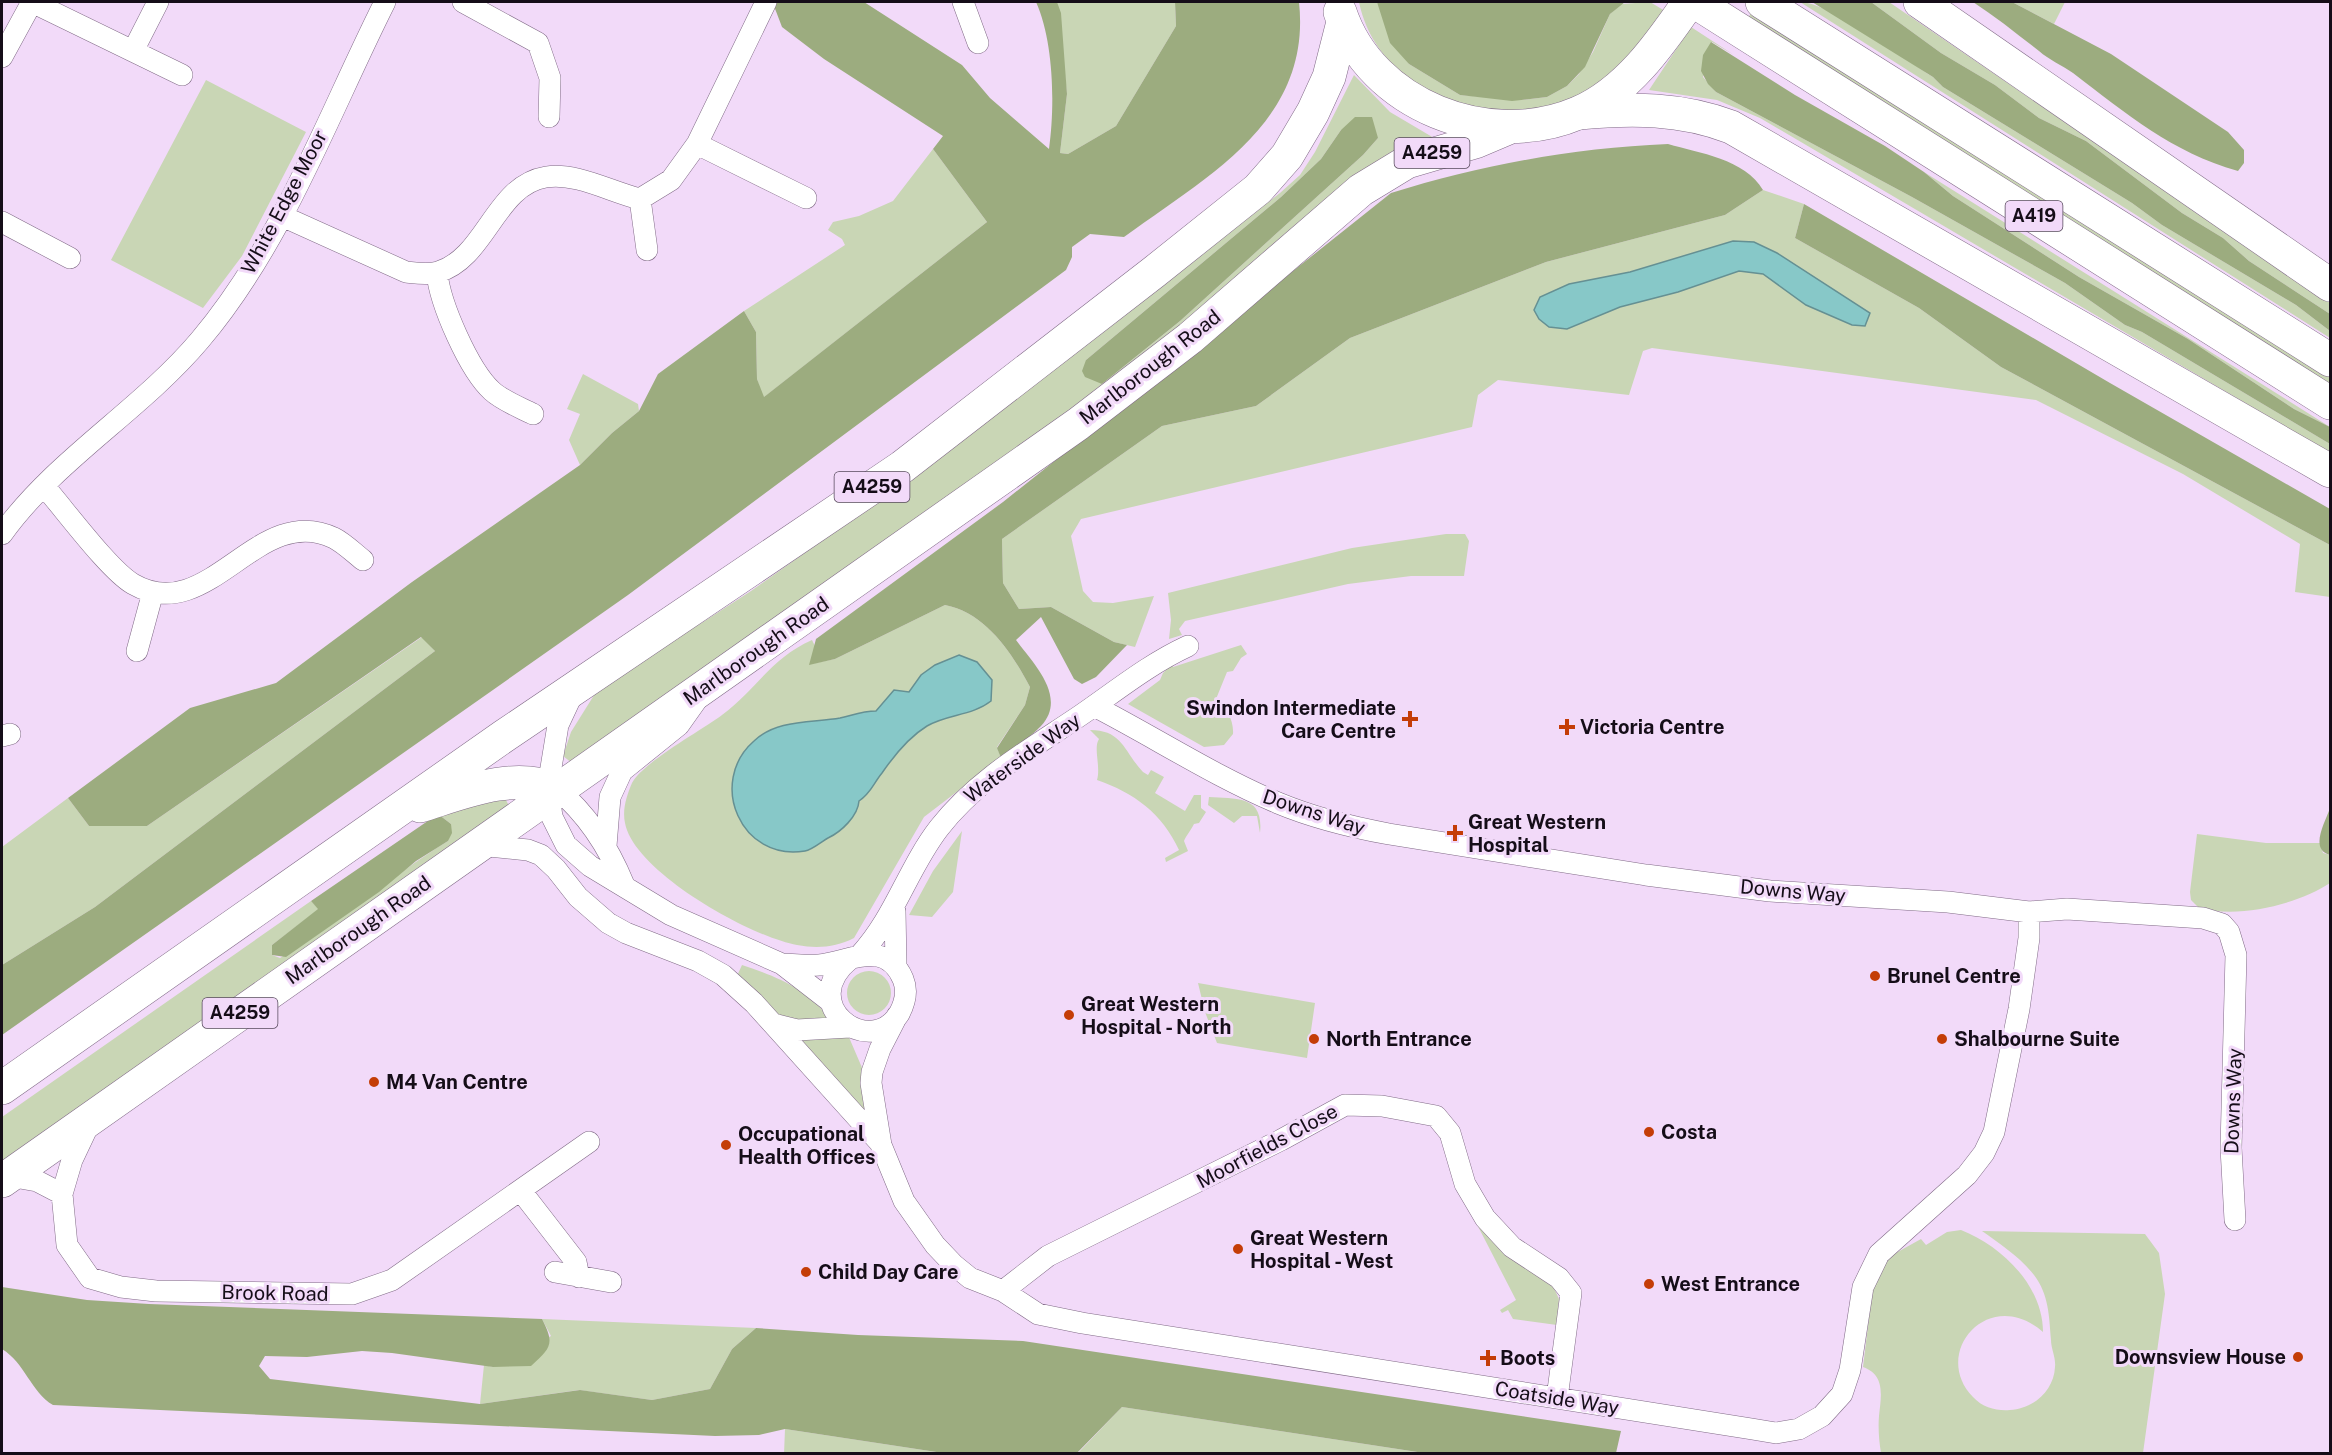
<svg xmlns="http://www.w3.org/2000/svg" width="2332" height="1455" font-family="'Public Sans',sans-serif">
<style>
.green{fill:#c9d6b5;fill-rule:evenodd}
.forest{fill:#9cac7f}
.water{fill:#87c8c8;stroke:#659093;stroke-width:1.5}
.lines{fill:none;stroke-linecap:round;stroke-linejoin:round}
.minor-casing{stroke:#816b87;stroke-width:22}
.primary-casing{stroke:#816b87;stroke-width:34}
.trunk-casing{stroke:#816b87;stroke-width:34}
.minor{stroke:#fff;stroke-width:21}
.primary{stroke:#fff;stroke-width:33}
.trunk{stroke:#fff;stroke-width:33}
.poi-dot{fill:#c43d07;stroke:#f2daf9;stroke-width:2}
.labels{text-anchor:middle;stroke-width:6;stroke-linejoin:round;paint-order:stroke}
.shield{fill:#f2daf9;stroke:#574a5c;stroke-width:1.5}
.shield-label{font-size:18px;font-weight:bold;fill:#150d18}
.street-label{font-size:20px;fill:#150d18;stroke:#f2daf9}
.poi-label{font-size:20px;font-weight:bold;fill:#150d18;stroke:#f2daf9;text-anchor:start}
</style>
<rect width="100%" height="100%" fill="#f2daf9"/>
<path class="green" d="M1057,2H1175L1176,26L1116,126L1068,154L1060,153L1067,94Z
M1359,2H1377L1409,64L1460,95L1521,100L1547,97L1567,86L1579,74L1593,52L1610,14L1621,4L1650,2L1665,11C1647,40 1627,66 1599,85C1517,140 1380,104 1359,2Z
M1800,2C1827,1 1906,60 1933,77L1943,87L2132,203L2162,225L2296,305L2330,331V338Z
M1871,2H1889L2330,303V314L2249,261L2223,238L2182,213L2086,141L2039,118L1995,85L1941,53Z
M2012,2H2065L2054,24Z
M1752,11L2330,374V387L1747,20Z
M1691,27L1734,55L1712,42L1703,77L1716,92L1912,197L2065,283L2125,325L2142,332L2330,444V453L1760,118L1717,100L1649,90Z
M1354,75L1390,112L1434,138L1128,372L572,763L563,756L571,732L596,692L663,642L700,624L751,591L966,438L1280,193L1300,175L1315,152ZM1341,130L1378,138L1363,155L1180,321L1102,384L1086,360L1281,197L1321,159Z
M206,80L306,132L242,256L203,308L111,260Z
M933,149L987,222L763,398L757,379L756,332L744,311L845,245L842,239L828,230L833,222L859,216L893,201Z
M1924,172L2330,427L2294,409L2188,339L2079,277L1953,196Z
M1763,190L1804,204L1795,238L1919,308L2001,367L2330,545V597L2295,592L2300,544L2183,474L2036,400L1652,348L1643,351L1629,395L1498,380L1478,395L1472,427L1081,519L1071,536L1083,591L1093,602L1113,603L1154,596L1135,647L1114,642L1051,607L1019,609L1003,583L1002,539L1162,426L1256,406L1350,338L1546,262L1725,215Z
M583,374L638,404L639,411L612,433L580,465L569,440L580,414L567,409Z
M1446,534H1465L1469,541L1464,576H1411L1348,584L1185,621L1179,629L1182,635L1169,639L1171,620L1168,593L1352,548Z
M945,605C986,613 1012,653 1030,687L1025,705L997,747L1001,758L924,817L854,938C836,947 818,949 797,945C751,937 634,872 625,823C622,809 627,795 632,783C642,763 702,730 722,715C757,689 771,658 812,640L815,646L810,664L835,659Z
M422,637L435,651L95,907L2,965V847L68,798L89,826H147Z
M1241,645L1247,654L1241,658L1233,671L1227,672L1216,699C1226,706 1234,720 1233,734L1224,745L1204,747L1128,704L1160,680L1163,673L1172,664L1173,667Z
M1090,730C1123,730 1124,752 1143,772L1148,775L1151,770L1164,777L1155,793L1185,811L1194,795H1201V808L1206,812L1199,823L1194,824C1191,830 1186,836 1184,841L1188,851L1166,862L1165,858L1179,850C1162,813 1134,793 1097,780C1101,766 1093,748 1099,739Z
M1209,797C1237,799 1264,795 1260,833L1257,816H1242L1234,823L1208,805Z
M505,798L511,810L2,1166V1117L311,901L319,909L272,945V955L280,958C341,922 389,877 448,841L451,824L438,814Z
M962,831L953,892L932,917L909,915L933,871Z
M2197,834L2266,843H2320L2323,853L2330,855V883C2299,904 2235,920 2198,907L2191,900L2190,892Z
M742,965C775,976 808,989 829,1018L783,1021L736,978Z
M847 993a22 22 0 1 1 44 0a22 22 0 1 1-44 0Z
M1198,983L1315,1003L1307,1058L1217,1043L1205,1012Z
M848,1035L863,1070L866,1110L863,1111L797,1040Z
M1468,1207L1554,1288L1559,1299L1557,1325L1513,1319L1508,1310L1502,1313L1500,1310L1516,1300Z
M1961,1230C2002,1246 2043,1286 2043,1332C1989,1285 1930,1353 1973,1397C1983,1408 1997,1411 2010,1410C2034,1409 2054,1390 2055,1367C2056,1357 2051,1349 2051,1340C2049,1316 2049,1295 2034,1275C2020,1257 2000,1244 1982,1231L2145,1234L2159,1253L2165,1294L2143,1453H1881C1879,1441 1878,1428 1879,1416C1881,1397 1886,1375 1863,1367L1872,1292L1885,1259L1921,1239L1926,1245L1947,1232Z
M542,1319L756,1328L732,1349L710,1389L652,1400L579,1390L480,1404L484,1365L493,1367L551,1336Z
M1122,1407L1424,1453L1077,1454Z
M785,1429L943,1453L784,1454Z"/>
<path class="forest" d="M777,2H864L962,65L990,98L1049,149C1055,106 1054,42 1036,2H1057L1061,13L1067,94L1060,153L1068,154L1116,126L1176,26L1175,2H1299C1312,122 1207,176 1124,237L1090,234L1072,247V257L1066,270L628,595L2,1035V965L95,907L435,651L421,637L147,826H89L68,798L190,708L276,683L412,582L580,465L612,433L639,411L658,374L744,311L756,332L757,379L764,397L987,222L933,149L943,136L824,59L782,27L774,6Z
M1377,2H1625L1610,14L1585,67L1567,86L1547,97L1512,101L1460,95L1409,64L1390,43Z
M1812,2H1871L1941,53L1995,85L2039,118L2086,141L2182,213L2223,238L2249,261L2330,314V331L2296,305L2162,225L2132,203L1943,87L1933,77Z
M1973,2H2012L2111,54L2228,132L2244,150V163L2238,171C2171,152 2127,114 2073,73C2062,65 2049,60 2039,51C2017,34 1996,17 1973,2Z
M1711,42L1795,95L1885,146L1924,172L1953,196L2079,277L2188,339L2294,409L2330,427V444L2142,332L2125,325L2065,283L1912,197L1716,92L1708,84L1701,71L1703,55Z
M1355,117H1372L1378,138L1363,155L1180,321L1102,384L1085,377L1082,371L1086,360L1281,197L1321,159L1341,130Z
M1668,144C1699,153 1745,159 1763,190L1725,215L1546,262L1350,338L1256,406L1162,426L1002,539L1003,583L1019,609L1051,607L1114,642L1127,645L1096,677L1082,684L1074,679L1041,617L1016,640C1033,663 1068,697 1041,726C1030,738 1014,747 1001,758L997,748L1025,705L1030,687C1012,653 986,613 945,605L835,659L809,665L816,639L1003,502L1391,193C1481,165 1573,148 1668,144Z
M1804,204L2110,383L2330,509V545L2001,367L1919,308L1795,238Z
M2330,808V855C2309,849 2325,823 2330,808Z
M438,814L451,824L452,833L448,841L416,861L379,892L286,957L272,955V945L318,909L311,901Z
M2,1287L87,1300L149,1304L542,1319C555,1344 551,1348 531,1366L493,1367L392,1353L362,1351L307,1357L265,1356L259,1366L270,1379L480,1404L580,1390L652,1400L710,1389L732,1349L756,1328L858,1335L1023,1341L1621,1431L1616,1453H1424L1122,1407L1077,1453H943L785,1429L759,1435L715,1436L53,1405C31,1392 25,1363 2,1349Z"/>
<path class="water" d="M1733,241L1754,242L1777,253L1870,313L1865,326L1852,325L1806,305L1763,274L1739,271L1678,292L1620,307L1567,329L1549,327L1539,319L1534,310L1540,297L1569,284L1630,272Z
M959,655L977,662L992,680L991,701C972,716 947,714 927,726C909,737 893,757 882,773C873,784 871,793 859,801C858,816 841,832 828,838C821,842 812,850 805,851C741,862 707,782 754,741C777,719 812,723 840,718C853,715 863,711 876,711L894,690L909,692L921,675L935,665Z"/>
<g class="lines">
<g class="minor-casing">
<path id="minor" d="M463,2L538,43L550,78L549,117
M963,2L978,43
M133,51L158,2
M2,57L32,2L182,75
M697,144L806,198
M640,199L647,250
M282,216L406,272C416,273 428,275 438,272C486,258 495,185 546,177C576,172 611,192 640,199L671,180L697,144L766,2
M2,222L70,258
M437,273C440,304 469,370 492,391C503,401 519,407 533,414
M44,486C65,510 109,570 133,584C209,628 257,501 334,538C344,543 354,553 363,560
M2,534C56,459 140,411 200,340C283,242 328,115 385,2
M137,651L153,592
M573,693L558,725L548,786L552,817L566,845L590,866L671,915L782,964L831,1002
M1094,706C1156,738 1214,776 1278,803C1314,818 1351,827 1389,834L1646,875L1770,891L1948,902L2029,912L2067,909L2203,918L2222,924L2229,932L2236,955L2231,1148L2235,1220
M2,736L10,734
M557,789C588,815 609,848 624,885
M479,845L528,850L541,855L556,869L578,897L608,923L626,933L698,961L723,975L754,1003L881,1144
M606,846L610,797L622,771L679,725L696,701
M895,911L896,966
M860,955C895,917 908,868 939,828C977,779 1031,749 1081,715C1116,691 1149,664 1188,646
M782,964C794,964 806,966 819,965C850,962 885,938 903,979C908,991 905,1003 899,1014C869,1060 795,1004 850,959
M897,1016L880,1049L872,1072L871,1083L881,1145L904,1201L935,1245L954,1265L970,1278L1003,1291L1038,1314L1082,1323L1752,1429L1776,1433L1799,1429L1822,1416L1842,1394L1850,1370L1863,1287L1879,1254L1967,1175L1984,1153L1994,1132L2019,1009L2029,938V912
M773,1024L797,1030L850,1027
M90,1122L72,1160L62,1194L67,1245L90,1278L121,1287L156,1291L352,1294L392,1280L589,1142
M9,1176L37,1181L62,1194
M521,1191L576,1262L579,1277
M555,1272L611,1282
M1003,1291L1048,1256L1281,1140L1345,1105L1382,1106L1436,1116L1450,1133L1465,1184L1485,1218L1512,1247L1559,1278L1571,1293L1557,1398"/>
</g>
<g class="primary-casing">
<path id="primary" d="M1340,12C1371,106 1489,151 1578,113C1627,92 1660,44 1689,2
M420,806C465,792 511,772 557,789
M2,1088L504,736L902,467L1154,272L1258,189L1287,156L1313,112L1329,77L1343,22
M2,1181L1078,424L1190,338L1361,190L1407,162L1475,142L1508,128"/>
</g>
<g class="trunk-casing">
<path id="trunk" d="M1695,2L2330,403
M1762,2L2330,360
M1920,2L2330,285
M1579,113C1632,108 1681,108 1731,127L2330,471"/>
</g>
<use href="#minor" class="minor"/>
<use href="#primary" class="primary"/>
<use href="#trunk" class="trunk"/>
</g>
<g class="poi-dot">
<path d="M1407 710h6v6h6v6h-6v6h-6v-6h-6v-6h6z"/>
<path d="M1564 718h6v6h6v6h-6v6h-6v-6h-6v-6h6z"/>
<path d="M1452 824h6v6h6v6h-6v6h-6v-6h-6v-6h6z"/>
<circle cx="1875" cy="976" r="6"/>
<circle cx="1069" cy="1015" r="6"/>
<circle cx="1314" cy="1039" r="6"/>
<circle cx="1942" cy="1039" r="6"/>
<circle cx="374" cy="1082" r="6"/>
<circle cx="1649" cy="1132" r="6"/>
<circle cx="726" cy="1145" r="6"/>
<circle cx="1238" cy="1249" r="6"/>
<circle cx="806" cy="1272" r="6"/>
<circle cx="1649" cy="1284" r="6"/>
<circle cx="2298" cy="1357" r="6"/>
<path d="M1485 1349h6v6h6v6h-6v6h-6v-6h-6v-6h6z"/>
</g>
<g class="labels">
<g class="shield">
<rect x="1394.5" y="138" width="75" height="30" rx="4.5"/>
<rect x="2005.5" y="201" width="57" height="30" rx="4.5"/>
<rect x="834.5" y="472" width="75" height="30" rx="4.5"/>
<rect x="202.5" y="998" width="75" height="30" rx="4.5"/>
</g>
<g class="shield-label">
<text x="1432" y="159">A4259</text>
<text x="2034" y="222">A419</text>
<text x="872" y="493">A4259</text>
<text x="240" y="1019">A4259</text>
</g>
<g class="street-label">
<text transform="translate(284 202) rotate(-62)" y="7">White Edge Moor</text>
<text transform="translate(1150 367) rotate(-38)" y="7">Marlborough Road</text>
<text transform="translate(756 651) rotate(-35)" y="7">Marlborough Road</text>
<text transform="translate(1022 758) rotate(-36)" y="7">Waterside Way</text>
<text transform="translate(1314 812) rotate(18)" y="7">Downs Way</text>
<text transform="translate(1793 891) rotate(5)" y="7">Downs Way</text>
<text transform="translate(358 930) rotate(-35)" y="7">Marlborough Road</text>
<text transform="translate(2233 1101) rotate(-88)" y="7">Downs Way</text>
<text transform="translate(1267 1146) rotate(-28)" y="7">Moorfields Close</text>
<text transform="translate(275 1293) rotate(1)" y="7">Brook Road</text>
<text transform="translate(1557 1398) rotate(9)" y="7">Coatside Way</text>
</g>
<g class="poi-label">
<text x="1396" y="715" text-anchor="end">Swindon Intermediate<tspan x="1396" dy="23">Care Centre</tspan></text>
<text x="1580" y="734">Victoria Centre</text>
<text x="1468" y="829">Great Western<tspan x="1468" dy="23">Hospital</tspan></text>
<text x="1887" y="983">Brunel Centre</text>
<text x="1081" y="1011">Great Western<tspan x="1081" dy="23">Hospital - North</tspan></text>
<text x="1326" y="1046">North Entrance</text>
<text x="1954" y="1046">Shalbourne Suite</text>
<text x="386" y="1089">M4 Van Centre</text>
<text x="1661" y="1139">Costa</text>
<text x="738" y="1141">Occupational<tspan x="738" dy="23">Health Offices</tspan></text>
<text x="1250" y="1245">Great Western<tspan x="1250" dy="23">Hospital - West</tspan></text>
<text x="818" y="1279">Child Day Care</text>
<text x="1661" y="1291">West Entrance</text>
<text x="2286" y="1364" text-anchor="end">Downsview House</text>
<text x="1500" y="1365">Boots</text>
</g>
</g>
<rect width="2332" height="1455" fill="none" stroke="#150d18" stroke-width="6"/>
</svg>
